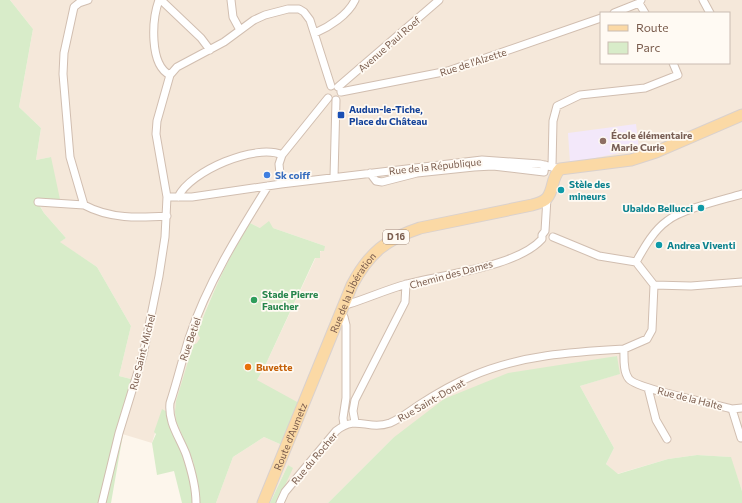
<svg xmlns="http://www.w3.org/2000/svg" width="742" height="503" font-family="Commissioner,sans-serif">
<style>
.residential{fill:#f5e8da;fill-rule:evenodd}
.education{fill:#f3e8fa}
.green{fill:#d8ecc9}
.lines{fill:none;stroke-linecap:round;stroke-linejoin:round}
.minor-casing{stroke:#d1beb0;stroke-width:9}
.primary-casing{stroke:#dad1cd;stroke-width:13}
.minor{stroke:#fff;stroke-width:7}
.primary{stroke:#fbd9a5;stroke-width:11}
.transit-dot{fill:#1a4fb4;stroke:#fffaf3;stroke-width:1.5}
.education-dot{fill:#8d6e63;stroke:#fffaf3;stroke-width:1.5}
.shop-dot{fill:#3f7fe0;stroke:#fffaf3;stroke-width:1.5}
.culture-dot{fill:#0f9aa8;stroke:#fffaf3;stroke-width:1.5}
.leisure-dot{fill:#2e9e5b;stroke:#fffaf3;stroke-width:1.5}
.food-dot{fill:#e8710a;stroke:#fffaf3;stroke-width:1.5}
.labels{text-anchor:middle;stroke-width:3.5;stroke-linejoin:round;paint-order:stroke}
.shield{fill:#fffaf3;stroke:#a28b7f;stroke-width:1}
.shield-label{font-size:9px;font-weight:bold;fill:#7a5c4d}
.street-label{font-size:10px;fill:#7a5c4d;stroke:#fffaf3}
.transit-label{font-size:10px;font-weight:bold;fill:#164399;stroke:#fffaf3;text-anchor:start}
.education-label{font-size:10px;font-weight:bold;fill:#785e54;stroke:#fffaf3;text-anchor:start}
.shop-label{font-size:10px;font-weight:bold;fill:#366cbe;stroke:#fffaf3;text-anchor:start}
.culture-label{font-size:10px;font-weight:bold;fill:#0d838f;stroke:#fffaf3;text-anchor:start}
.leisure-label{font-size:10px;font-weight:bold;fill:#27864d;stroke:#fffaf3;text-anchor:start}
.food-label{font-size:10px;font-weight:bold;fill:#c56008;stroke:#fffaf3;text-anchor:start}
</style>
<rect width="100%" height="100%" fill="#fdf6ec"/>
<path class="residential" d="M10,0H742V491L730,457L697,455L668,459L617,474L606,464L614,448L580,386L619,374L616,356L393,438L328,503H277L292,468L288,465L270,503H216L233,457L264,437L282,445L257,380L264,368L316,257L325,246L273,228H260L250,223L232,253L208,304L197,333L200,338L184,437L193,461L198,485L194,486L169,413L162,410L152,443L119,433L135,380L119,376L131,326L97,267L59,242L66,238L44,213L38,202L51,157L36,160L41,128L19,107L33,29ZM601,13H729V63H601Z"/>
<path class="education" d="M636,124L639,149L570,163L568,133Z"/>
<path class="green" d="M0,0H10L33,29L19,107L41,128L36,160L51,157L61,204L38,203L44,213L66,238L60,242L97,267L131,326L119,376L135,380L120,433L123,434L111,503H0Z
M269,221L273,228L325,246L324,251H320V258H315L264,368L257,380L299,403L282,445L264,437L233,457L216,503H182L174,471L157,475L152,443L156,434L154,432L162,409L169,413L194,486L198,485L193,461L176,421L175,412L176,401L193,345L197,343L200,338L197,333C212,294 228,257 250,223L260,228Z
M617,356L620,374L580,386L614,448L606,464L618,474L668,459L697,455L731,457L742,491V503H328L393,438L444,399L508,373Z
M288,465L293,468L277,503H270Z"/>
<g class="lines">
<g class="minor-casing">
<path id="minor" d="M88,0L79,3L74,7L64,53L63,74L70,157L84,205C110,219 138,218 167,216
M159,0C152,19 149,65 170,75
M161,0L201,38L210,50
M231,0L233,17L240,30
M703,0L710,13
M639,3L645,13
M614,13L639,3L641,0
M315,33C329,27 348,15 355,0
M338,87L439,0
M341,92L448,71L601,18
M552,166L553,121L557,106L580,95L645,88L678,75L673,63
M370,173L376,181L382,182L417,173L474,167L493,166L544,172L545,165
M334,177L336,100
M281,184L279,164L282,155L328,98
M167,197H192L281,184L482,160L540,164L560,169
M178,197C190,171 256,143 282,155
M38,202L84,205
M553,237L599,256L636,262L654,285L652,330L647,339L624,349C624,358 623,372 629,379C637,389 715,404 732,409L742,408
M636,262C644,248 653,231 667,221C682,209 722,200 742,194
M654,285L691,286L742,282
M345,302L349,304C368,298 388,289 407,284C444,274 517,267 542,239V235L545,231L547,198
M340,315L344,317L346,325V398L343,418L344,425
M648,388L656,420L667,439
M732,409L741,438
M355,422L353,411L355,400L405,302L406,284
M102,503L119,433L143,355L159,276L165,237L167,197L156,134L157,121L170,75L177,67L224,42L254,20L265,15L288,9H299L304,12L310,20L331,86
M196,503C196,487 191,469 186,454C179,436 168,423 170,403C177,382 182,360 189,338C207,284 238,234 268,186
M280,503L285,492L336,431C357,414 367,431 390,423C400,419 410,411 419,405C436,394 453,384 472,376C520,355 572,352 624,349"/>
</g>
<g class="primary-casing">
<g id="primary">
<path id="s1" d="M263,503L352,285C369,253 386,239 420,228L532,205C536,204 544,202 547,198C554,190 551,178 560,169L631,160L656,152L742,115"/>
</g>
</g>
<use href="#minor" class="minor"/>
<use href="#primary" class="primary"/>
</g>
<rect class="transit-dot" x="337" y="111" width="8" height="8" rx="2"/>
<circle class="education-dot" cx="603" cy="141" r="4"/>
<circle class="shop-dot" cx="267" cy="175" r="4"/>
<g class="culture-dot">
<circle cx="561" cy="190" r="4"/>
<circle cx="701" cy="208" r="4"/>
<circle cx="659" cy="245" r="4"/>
</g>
<circle class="leisure-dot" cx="254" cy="300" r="4"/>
<circle class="food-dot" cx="248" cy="367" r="4"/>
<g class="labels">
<rect class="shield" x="383" y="230" width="26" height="14" rx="3"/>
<g class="shield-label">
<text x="396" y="240">D 16</text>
</g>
<g class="street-label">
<text transform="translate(389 44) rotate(-41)" y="4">Avenue Paul Roef</text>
<text transform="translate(473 62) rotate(-18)" y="4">Rue de l'Alzette</text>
<text transform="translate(435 166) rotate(-6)" y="4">Rue de la République</text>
<text transform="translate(451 274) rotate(-15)" y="4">Chemin des Dames</text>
<text dy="4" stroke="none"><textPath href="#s1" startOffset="229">Rue de la Libération</textPath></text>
<text transform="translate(190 339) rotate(-71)" y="4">Rue Betiel</text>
<text transform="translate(142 352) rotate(-76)" y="4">Rue Saint-Michel</text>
<text transform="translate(690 398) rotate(14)" y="4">Rue de la Halte</text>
<text transform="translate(431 400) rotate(-30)" y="4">Rue Saint-Donat</text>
<text dy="4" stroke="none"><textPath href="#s1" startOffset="72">Route d'Aumetz</textPath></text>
<text transform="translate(314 458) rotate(-50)" y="4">Rue du Rocher</text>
</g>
<g class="transit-label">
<text x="349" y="113">Audun-le-Tiche,<tspan x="349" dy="12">Place du Château</tspan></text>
</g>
<g class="education-label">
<text x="611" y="139">École élémentaire<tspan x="611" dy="12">Marie Curie</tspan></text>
</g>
<g class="shop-label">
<text x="275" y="179">Sk coiff</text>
</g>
<g class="culture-label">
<text x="569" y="188">Stèle des<tspan x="569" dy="12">mineurs</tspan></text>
<text x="693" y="212" text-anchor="end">Ubaldo Bellucci</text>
<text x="667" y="249">Andrea Viventi</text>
</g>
<g class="leisure-label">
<text x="262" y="298">Stade Pierre<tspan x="262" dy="12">Faucher</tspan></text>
</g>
<g class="food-label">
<text x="256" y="371">Buvette</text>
</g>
</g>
<rect x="600" y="12" width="130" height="52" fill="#fffaf3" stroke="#cabbb1"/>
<rect x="608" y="25" width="20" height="6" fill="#fbd9a5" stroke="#cabbb1"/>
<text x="636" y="32" font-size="12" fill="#7a5c4d">Route</text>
<rect x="608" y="42" width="20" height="12" fill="#d8ecc9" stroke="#cabbb1"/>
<text x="636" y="52" font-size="12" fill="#7a5c4d">Parc</text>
</svg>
